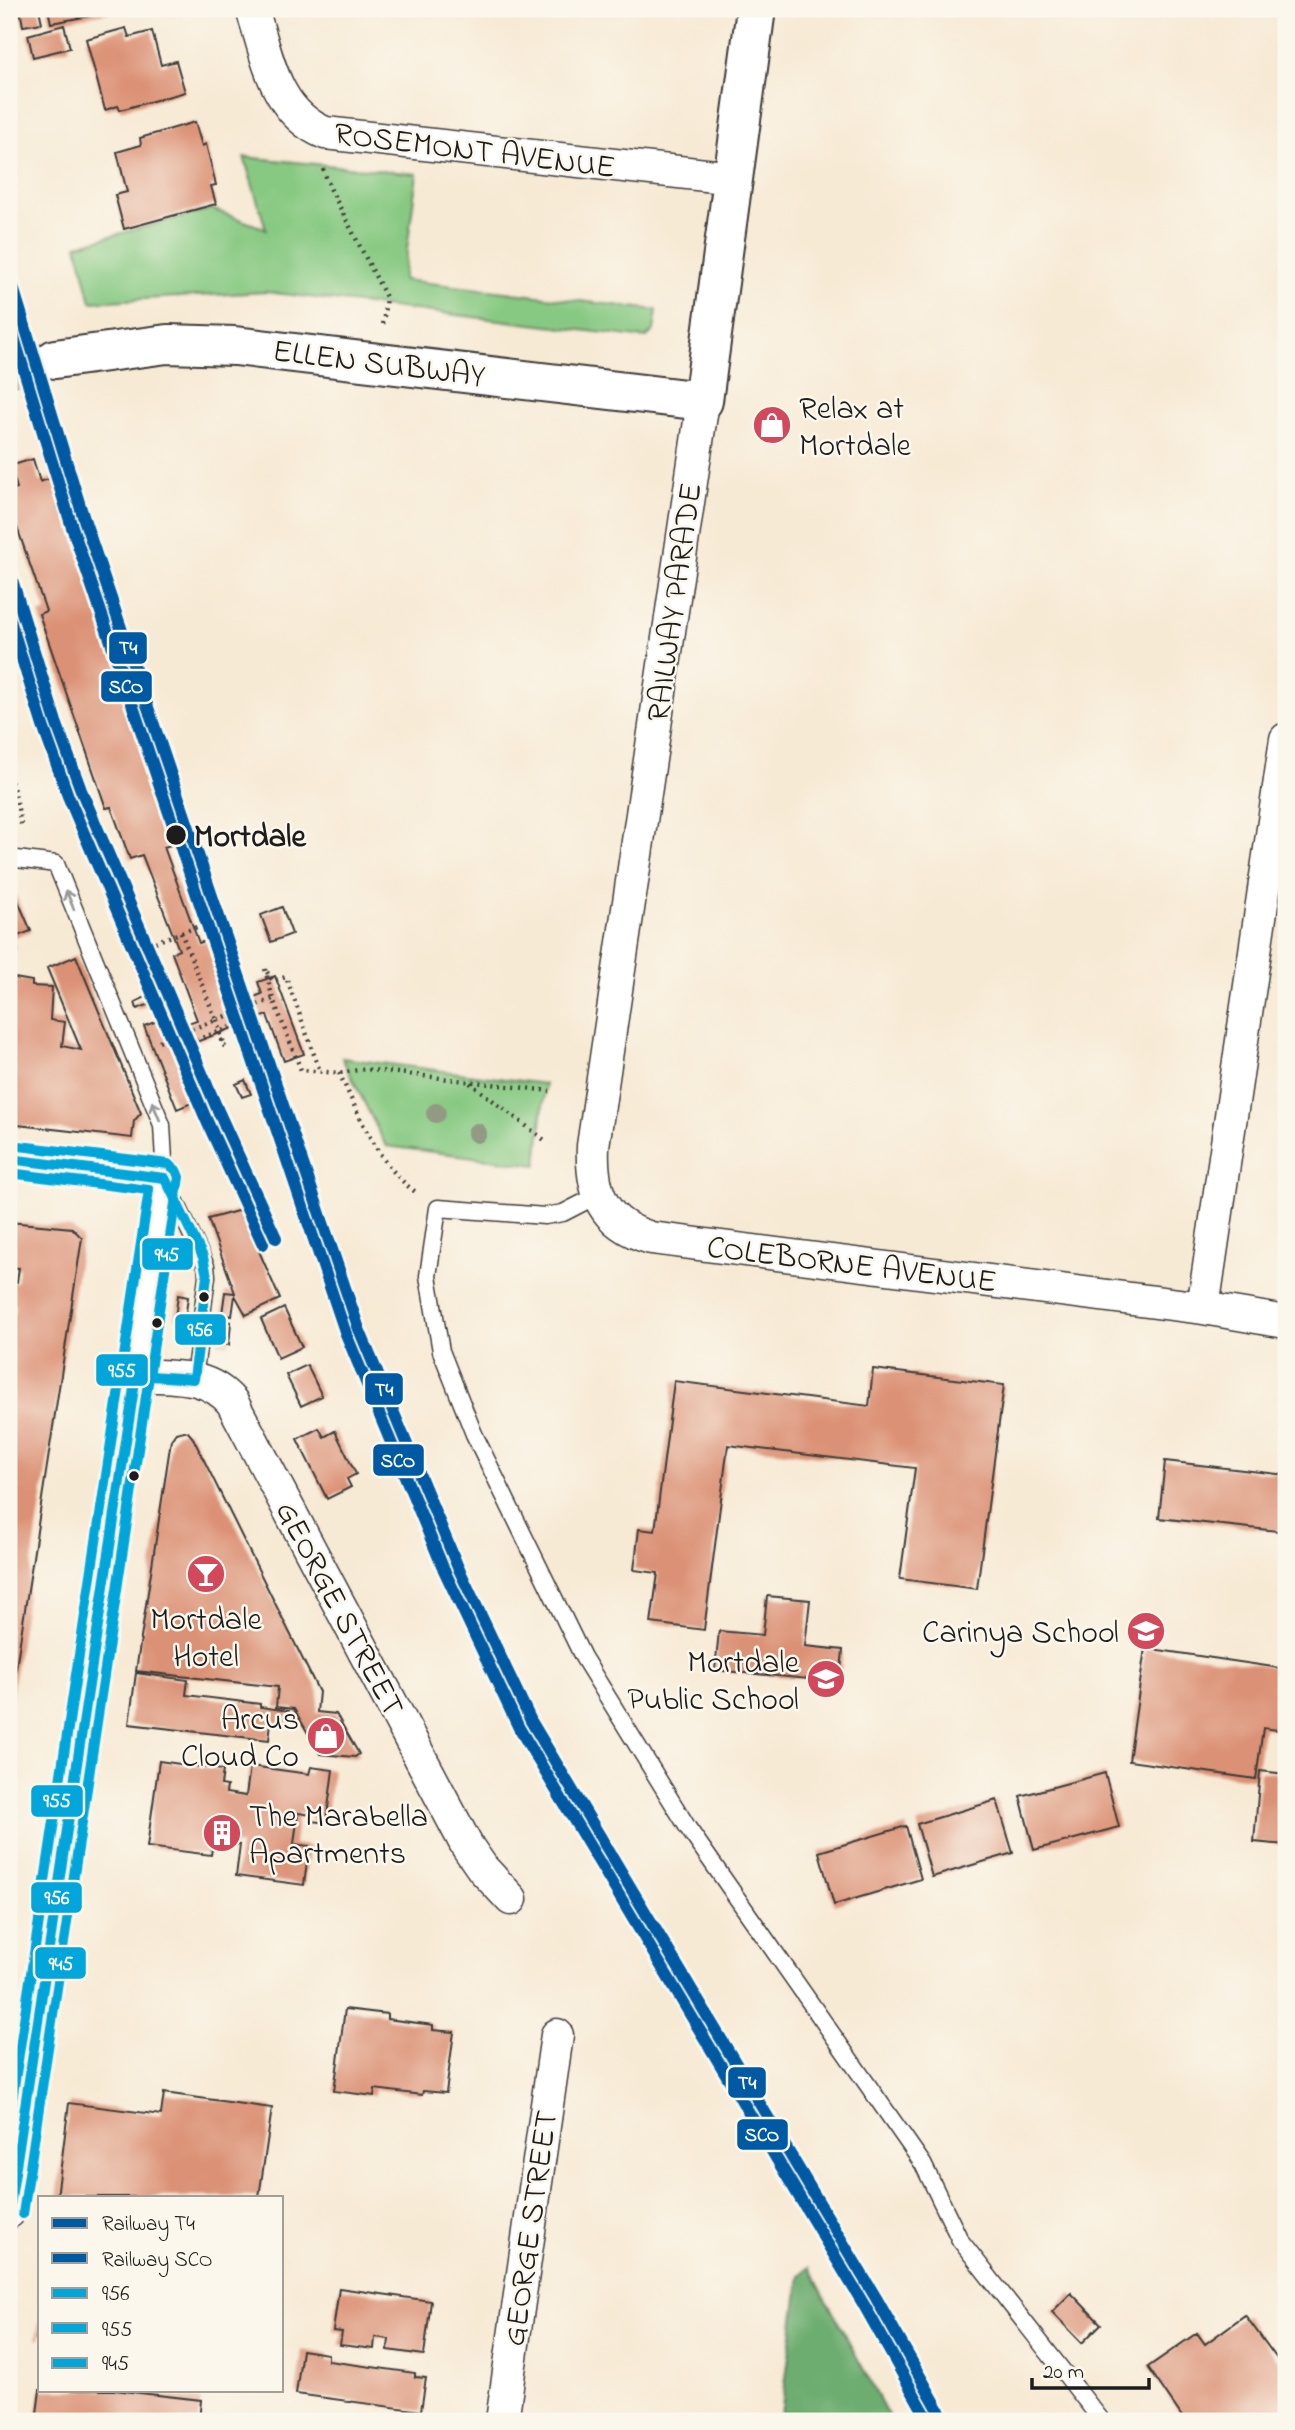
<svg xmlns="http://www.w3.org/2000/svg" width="1295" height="2430" font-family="'Indie Flower',sans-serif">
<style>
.green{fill:#87c982;stroke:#52724f;stroke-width:2}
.forest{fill:#6dad70;stroke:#446446;stroke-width:2}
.building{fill:#db9174}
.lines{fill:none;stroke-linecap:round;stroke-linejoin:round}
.tertiary-tunnel{stroke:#cbc1b0;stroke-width:38;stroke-dasharray:38 19;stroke-linecap:butt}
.service-casing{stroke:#3d3b38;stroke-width:19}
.minor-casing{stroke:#3d3b38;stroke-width:35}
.tertiary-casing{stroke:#3d3b38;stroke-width:42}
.path{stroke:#3d3b38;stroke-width:4.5;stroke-dasharray:2 5;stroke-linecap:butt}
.service{stroke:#fff;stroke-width:16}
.minor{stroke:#fff;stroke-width:32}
.tertiary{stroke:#fff;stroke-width:38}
.path-bridge{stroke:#3d3b38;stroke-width:4.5;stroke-dasharray:2 5;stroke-linecap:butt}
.bus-1-casing{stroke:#fbf7ec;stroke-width:16}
.bus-2-casing{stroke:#fbf7ec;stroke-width:16}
.bus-3-casing{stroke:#fbf7ec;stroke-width:16}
.bus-1{stroke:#03a6da;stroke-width:10}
.bus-2{stroke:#03a6da;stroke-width:10}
.bus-3{stroke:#03a6da;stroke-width:10}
.rail-1-casing{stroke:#fbf7ec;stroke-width:18}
.rail-2-casing{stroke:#fbf7ec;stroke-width:18}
.rail-1{stroke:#005aa3;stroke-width:12}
.rail-2{stroke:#005aa3;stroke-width:12}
.tree{fill:#939a83}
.oneway{stroke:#999}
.stop-dot{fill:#1c1c1c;stroke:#fbf7ec;stroke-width:2.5}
.labels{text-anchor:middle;stroke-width:5;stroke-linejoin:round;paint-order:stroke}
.street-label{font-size:32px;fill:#1c1c1c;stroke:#fbf7ec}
.poi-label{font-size:32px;fill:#1c1c1c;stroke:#fbf7ec;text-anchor:end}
.stop-label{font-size:32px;font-weight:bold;fill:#1c1c1c;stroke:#fbf7ec;text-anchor:start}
.line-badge{stroke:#fbf7ec;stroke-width:2.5}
.badge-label{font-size:19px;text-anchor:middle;font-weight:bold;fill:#fff}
</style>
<rect width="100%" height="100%" fill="#fbf7ec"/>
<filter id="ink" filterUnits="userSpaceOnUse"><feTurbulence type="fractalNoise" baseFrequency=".0143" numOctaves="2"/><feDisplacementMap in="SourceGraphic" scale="14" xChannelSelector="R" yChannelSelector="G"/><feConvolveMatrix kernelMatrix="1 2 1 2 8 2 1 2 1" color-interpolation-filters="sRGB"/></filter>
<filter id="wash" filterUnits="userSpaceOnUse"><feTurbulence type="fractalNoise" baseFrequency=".00686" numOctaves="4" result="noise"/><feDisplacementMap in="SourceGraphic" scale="28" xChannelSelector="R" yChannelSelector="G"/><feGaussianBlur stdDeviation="1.57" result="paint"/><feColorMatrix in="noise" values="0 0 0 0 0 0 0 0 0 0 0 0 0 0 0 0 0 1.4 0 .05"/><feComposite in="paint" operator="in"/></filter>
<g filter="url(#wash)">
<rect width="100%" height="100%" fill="#f7ead5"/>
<path class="green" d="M244,157L417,174L403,280L657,310L654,330L646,338L266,292L91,302L77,245L212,209L266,229Z
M342,1058L545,1084L537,1165L386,1146Z"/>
<path class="forest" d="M809,2267L891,2421H780L800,2275Z"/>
<g id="blocks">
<path class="building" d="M20,9H39L42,23L23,26Z
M48,9H124V10L51,23Z
M64,25L70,48L33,57L28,35Z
M126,28L129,37L152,31L161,65L176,61L185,92L120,110L118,106L105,110L86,39Z
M195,122L202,146L206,144L216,185L211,186L216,204L124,229L115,195L127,192L117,152L141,145L140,138Z
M33,459L40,482L54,477L95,596L98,595L164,789L158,791L177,843L164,847L199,943L206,941L231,1006L262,994L258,982L275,976L304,1054L284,1061L267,1015L180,1048L199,1100L177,1109L144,1026L160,1020L164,1031L197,1020L172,953L179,950L142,855L130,859L111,807L106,808L39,614L46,611L9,504V491L17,488L10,466Z
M9,880L31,931L12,938L16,949L9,950Z
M282,907L292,934L271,942L261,915Z
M76,956L141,1113L134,1121L132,1138L9,1124V977L32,981V986L52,987L50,1020L65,1022L62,1046L81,1050L47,968Z
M150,995L153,1003L137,1009L135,1002Z
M245,1080L251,1094L242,1097L236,1084Z
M241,1210L280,1299L246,1315L235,1295L232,1316L222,1314L225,1292L235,1293L208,1219Z
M9,1222L72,1228L82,1238L10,1707L9,1315H13L15,1305L9,1304V1281L17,1282L19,1268L9,1267Z
M178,1295L188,1297L185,1319L175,1318Z
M284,1308L302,1347L278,1358L261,1319Z
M221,1321L231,1322L229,1345L218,1344Z
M307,1365L322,1396L301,1406L286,1375Z
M873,1369L1004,1385L977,1589L900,1579L915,1468L728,1445L704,1630L651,1623L658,1573L634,1570L639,1529L655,1531L674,1381L869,1406Z
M319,1428L324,1437L335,1431L356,1474L347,1479L351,1487L327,1499L297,1439Z
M184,1431L188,1432L193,1438L319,1692L317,1712L336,1714L359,1754L355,1757L320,1754L294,1709L276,1707L278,1687L136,1671L171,1440L176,1433Z
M1165,1461L1286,1475V1532L1159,1518Z
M767,1596L810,1600L805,1646L843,1650L840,1682L715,1670L719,1631L763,1635Z
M1145,1648L1286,1669V1731L1263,1728L1256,1779L1129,1761Z
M136,1673L188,1680L186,1695L260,1704V1707L289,1711L287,1724L271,1722L269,1740L129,1724Z
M159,1761L223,1770L221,1785L227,1786L226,1793L246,1796L250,1766L309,1774L311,1767L333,1770L326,1823L312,1821V1815L298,1813L294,1844L309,1846L304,1885L236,1876L240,1845L213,1842L211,1855L147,1847Z
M1260,1771L1286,1774V1845L1254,1842Z
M1105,1773L1119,1827L1034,1850L1020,1796Z
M997,1800L1013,1853L932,1877L917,1824Z
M906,1826L921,1879L834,1905L819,1852Z
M345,2009L387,2014V2019L433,2025V2030L454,2032L446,2093L423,2091L422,2095L375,2089L374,2096L334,2091Z
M164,2093L272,2108L259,2197H57L69,2103L161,2115Z
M339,2288L431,2301L424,2355L388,2350L389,2339L375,2337L374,2349L340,2345L342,2332L333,2331Z
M1071,2293L1101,2324L1082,2343L1052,2312Z
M1245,2315L1286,2371V2421H1185L1148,2367L1197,2333L1205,2344Z
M39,2322L40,2323V2339H36Z
M302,2350L328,2354V2361L415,2373V2377L426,2378L421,2411L296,2394Z
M40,2390H114L201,2400L199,2421H36Z"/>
</g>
</g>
<g filter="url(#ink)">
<use href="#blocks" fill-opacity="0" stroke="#3d3b38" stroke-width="2"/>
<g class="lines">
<path class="tertiary-tunnel" d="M9,369L55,359"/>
<g class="service-casing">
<path id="service" d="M9,858L56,864L162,1125L165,1178L206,1266L207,1276L194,1379
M598,1195L563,1213L545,1216L438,1208L428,1276L441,1351L474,1434L583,1657L688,1828L923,2164L960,2240L1102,2421"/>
</g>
<g class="minor-casing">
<path id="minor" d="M252,9C268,57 274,112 325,133L733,178
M703,401L593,1146C591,1193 603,1224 651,1238L1203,1308L1286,1322
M1203,1308L1286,739
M136,1375C173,1378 206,1372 232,1402L467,1846L483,1869L511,1899
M9,2212L165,1178
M502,2421L557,2035"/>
</g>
<g class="tertiary-casing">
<path id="tertiary" d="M55,359L167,344L235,346L703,401L756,9
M9,1159L165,1178"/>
</g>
<path class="path" d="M323,169L331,190L386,297L383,326
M9,775L16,797L21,825
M9,796L16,797
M181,932L216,1020
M155,942L211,922
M265,969L273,999L301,1070L339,1073L365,1069L550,1091
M267,972L273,981L286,977L320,1071
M217,1033L225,1047
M196,1040L245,1022
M159,1041L273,999
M339,1073C360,1116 377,1165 417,1193
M470,1083L547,1142"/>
<use href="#service" class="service"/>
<use href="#minor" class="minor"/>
<use href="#tertiary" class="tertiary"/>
<path class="path-bridge" d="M216,1020L225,1047"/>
<g class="bus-1-casing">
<path id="bus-1" d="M9,1159L165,1178L203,1257L207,1276L194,1379L136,1375L9,2212"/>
</g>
<g class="bus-2-casing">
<path id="bus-2" d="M9,1173L149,1190L9,2120"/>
</g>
<g class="bus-3-casing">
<path id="bus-3" d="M11,1145L168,1164L176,1170L179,1177L23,2214"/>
</g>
<use href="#bus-1" class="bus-1"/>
<use href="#bus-2" class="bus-2"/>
<use href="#bus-3" class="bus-3"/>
<g class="rail-1-casing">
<path id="rail-1" d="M9,274L84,519L359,1329L457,1565L531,1721L876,2298L945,2421
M9,570L56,722L81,790L219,1113L276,1238"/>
</g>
<g class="rail-2-casing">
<path id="rail-2" d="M9,321L71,524L346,1334L444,1570L519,1728L864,2305L929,2421
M9,617L43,726L68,796L206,1119L263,1244"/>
</g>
<use href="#rail-1" class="rail-1"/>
<use href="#rail-2" class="rail-2"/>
</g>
<g class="tree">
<circle cx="436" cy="1113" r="10"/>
<circle cx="477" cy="1133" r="10"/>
</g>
<defs><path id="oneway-shaft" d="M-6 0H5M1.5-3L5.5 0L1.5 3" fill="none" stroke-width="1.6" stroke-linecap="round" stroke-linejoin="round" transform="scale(1.75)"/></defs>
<g class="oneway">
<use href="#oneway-shaft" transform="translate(70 900) rotate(-112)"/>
<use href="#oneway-shaft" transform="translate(156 1111) rotate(-112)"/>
</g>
</g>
<defs>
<g id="shop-disc" transform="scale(2.0125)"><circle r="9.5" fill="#d1495b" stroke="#fbf7ec"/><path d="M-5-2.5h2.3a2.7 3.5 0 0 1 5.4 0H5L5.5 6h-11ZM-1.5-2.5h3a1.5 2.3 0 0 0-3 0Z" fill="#fff"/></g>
<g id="bar-disc" transform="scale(2.0125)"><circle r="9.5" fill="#d1495b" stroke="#fbf7ec"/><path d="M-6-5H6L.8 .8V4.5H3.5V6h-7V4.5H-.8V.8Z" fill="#fff"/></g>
<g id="school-disc" transform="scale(2.0125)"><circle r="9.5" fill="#d1495b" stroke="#fbf7ec"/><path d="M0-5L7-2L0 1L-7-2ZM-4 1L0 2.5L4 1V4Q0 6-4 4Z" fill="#fff"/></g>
<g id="building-disc" transform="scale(2.0125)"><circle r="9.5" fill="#d1495b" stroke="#fbf7ec"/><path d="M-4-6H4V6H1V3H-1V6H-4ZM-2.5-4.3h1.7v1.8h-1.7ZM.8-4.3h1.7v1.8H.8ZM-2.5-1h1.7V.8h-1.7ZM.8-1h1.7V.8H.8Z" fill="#fff"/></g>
</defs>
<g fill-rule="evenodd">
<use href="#shop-disc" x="772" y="425"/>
<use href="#bar-disc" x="206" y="1574"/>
<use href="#school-disc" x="1146" y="1631"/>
<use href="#school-disc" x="826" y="1679"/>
<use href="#shop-disc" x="326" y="1736"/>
<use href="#building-disc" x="222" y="1833"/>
</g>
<g class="stop-dot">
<circle cx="176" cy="835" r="11"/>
<circle cx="204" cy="1297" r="6"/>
<circle cx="157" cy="1323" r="6"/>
<circle cx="134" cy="1476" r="6"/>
</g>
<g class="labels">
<g class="street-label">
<text transform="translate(475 149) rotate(7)" y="11">ROSEMONT AVENUE</text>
<text transform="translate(379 362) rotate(7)" y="11">ELLEN SUBWAY</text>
<text transform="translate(673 602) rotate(-82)" y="11">RAILWAY PARADE</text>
<text transform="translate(852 1263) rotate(7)" y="11">COLEBORNE AVENUE</text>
<text transform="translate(341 1608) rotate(62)" y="11">GEORGE STREET</text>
<text transform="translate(529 2228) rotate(-82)" y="11">GEORGE STREET</text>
</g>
<g class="poi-label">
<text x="799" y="418" text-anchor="start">Relax at<tspan x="799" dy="37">Mortdale</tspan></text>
<text x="206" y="1629" text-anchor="middle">Mortdale<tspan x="206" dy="37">Hotel</tspan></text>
<text x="1119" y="1642">Carinya School</text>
<text x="799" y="1672">Mortdale<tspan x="799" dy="37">Public School</tspan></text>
<text x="299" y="1729">Arcus<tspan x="299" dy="37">Cloud Co</tspan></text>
<text x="249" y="1826" text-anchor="start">The Marabella<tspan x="249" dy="37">Apartments</tspan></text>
</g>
<g class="stop-label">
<text x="194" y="846">Mortdale</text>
</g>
</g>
<g class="line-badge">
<rect x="108" y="631" width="40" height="34" rx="7" fill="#005aa3"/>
<rect x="100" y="670" width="53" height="33" rx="7" fill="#005aa3"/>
<rect x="141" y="1237" width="53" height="34" rx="7" fill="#03a6da"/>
<rect x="174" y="1313" width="53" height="33" rx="7" fill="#03a6da"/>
<rect x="95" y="1353" width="54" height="34" rx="7" fill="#03a6da"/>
<rect x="364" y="1372" width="40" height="34" rx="7" fill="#005aa3"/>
<rect x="372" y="1443" width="53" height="34" rx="7" fill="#005aa3"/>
<rect x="30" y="1784" width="54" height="34" rx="7" fill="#03a6da"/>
<rect x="30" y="1881" width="53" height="33" rx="7" fill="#03a6da"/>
<rect x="34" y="1946" width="53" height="34" rx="7" fill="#03a6da"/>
<rect x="727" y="2066" width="40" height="33" rx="7" fill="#005aa3"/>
<rect x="736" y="2118" width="53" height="33" rx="7" fill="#005aa3"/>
</g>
<g class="badge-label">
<text x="128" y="654">T4</text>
<text x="126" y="693">SCO</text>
<text x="167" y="1261">945</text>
<text x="200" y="1336">956</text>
<text x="122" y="1377">955</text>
<text x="384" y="1396">T4</text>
<text x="398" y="1467">SCO</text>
<text x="57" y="1807">955</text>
<text x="57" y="1904">956</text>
<text x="61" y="1970">945</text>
<text x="747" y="2089">T4</text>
<text x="762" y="2141">SCO</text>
</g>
<rect width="1295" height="2430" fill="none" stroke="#fbf7ec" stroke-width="35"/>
<rect x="38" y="2196" width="245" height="196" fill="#fbf7ec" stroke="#a29f99" stroke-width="2"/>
<rect x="52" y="2218" width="35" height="10" fill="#005aa3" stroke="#a29f99" stroke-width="2"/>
<text x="102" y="2230" font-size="21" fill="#1c1c1c">Railway T4</text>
<rect x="52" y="2253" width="35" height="10" fill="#005aa3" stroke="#a29f99" stroke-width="2"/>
<text x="102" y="2266" font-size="21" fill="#1c1c1c">Railway SCO</text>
<rect x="52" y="2288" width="35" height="10" fill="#03a6da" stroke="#a29f99" stroke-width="2"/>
<text x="102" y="2300" font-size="21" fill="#1c1c1c">956</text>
<rect x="52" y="2323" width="35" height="10" fill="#03a6da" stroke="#a29f99" stroke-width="2"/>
<text x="102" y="2336" font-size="21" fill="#1c1c1c">955</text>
<rect x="52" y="2358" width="35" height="10" fill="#03a6da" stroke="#a29f99" stroke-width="2"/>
<text x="102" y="2370" font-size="21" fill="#1c1c1c">945</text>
<path d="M1032 2378v10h117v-10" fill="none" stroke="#1c1c1c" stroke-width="3.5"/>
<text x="1043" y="2378" font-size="21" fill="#1c1c1c" stroke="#fbf7ec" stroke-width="5" paint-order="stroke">20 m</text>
</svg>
